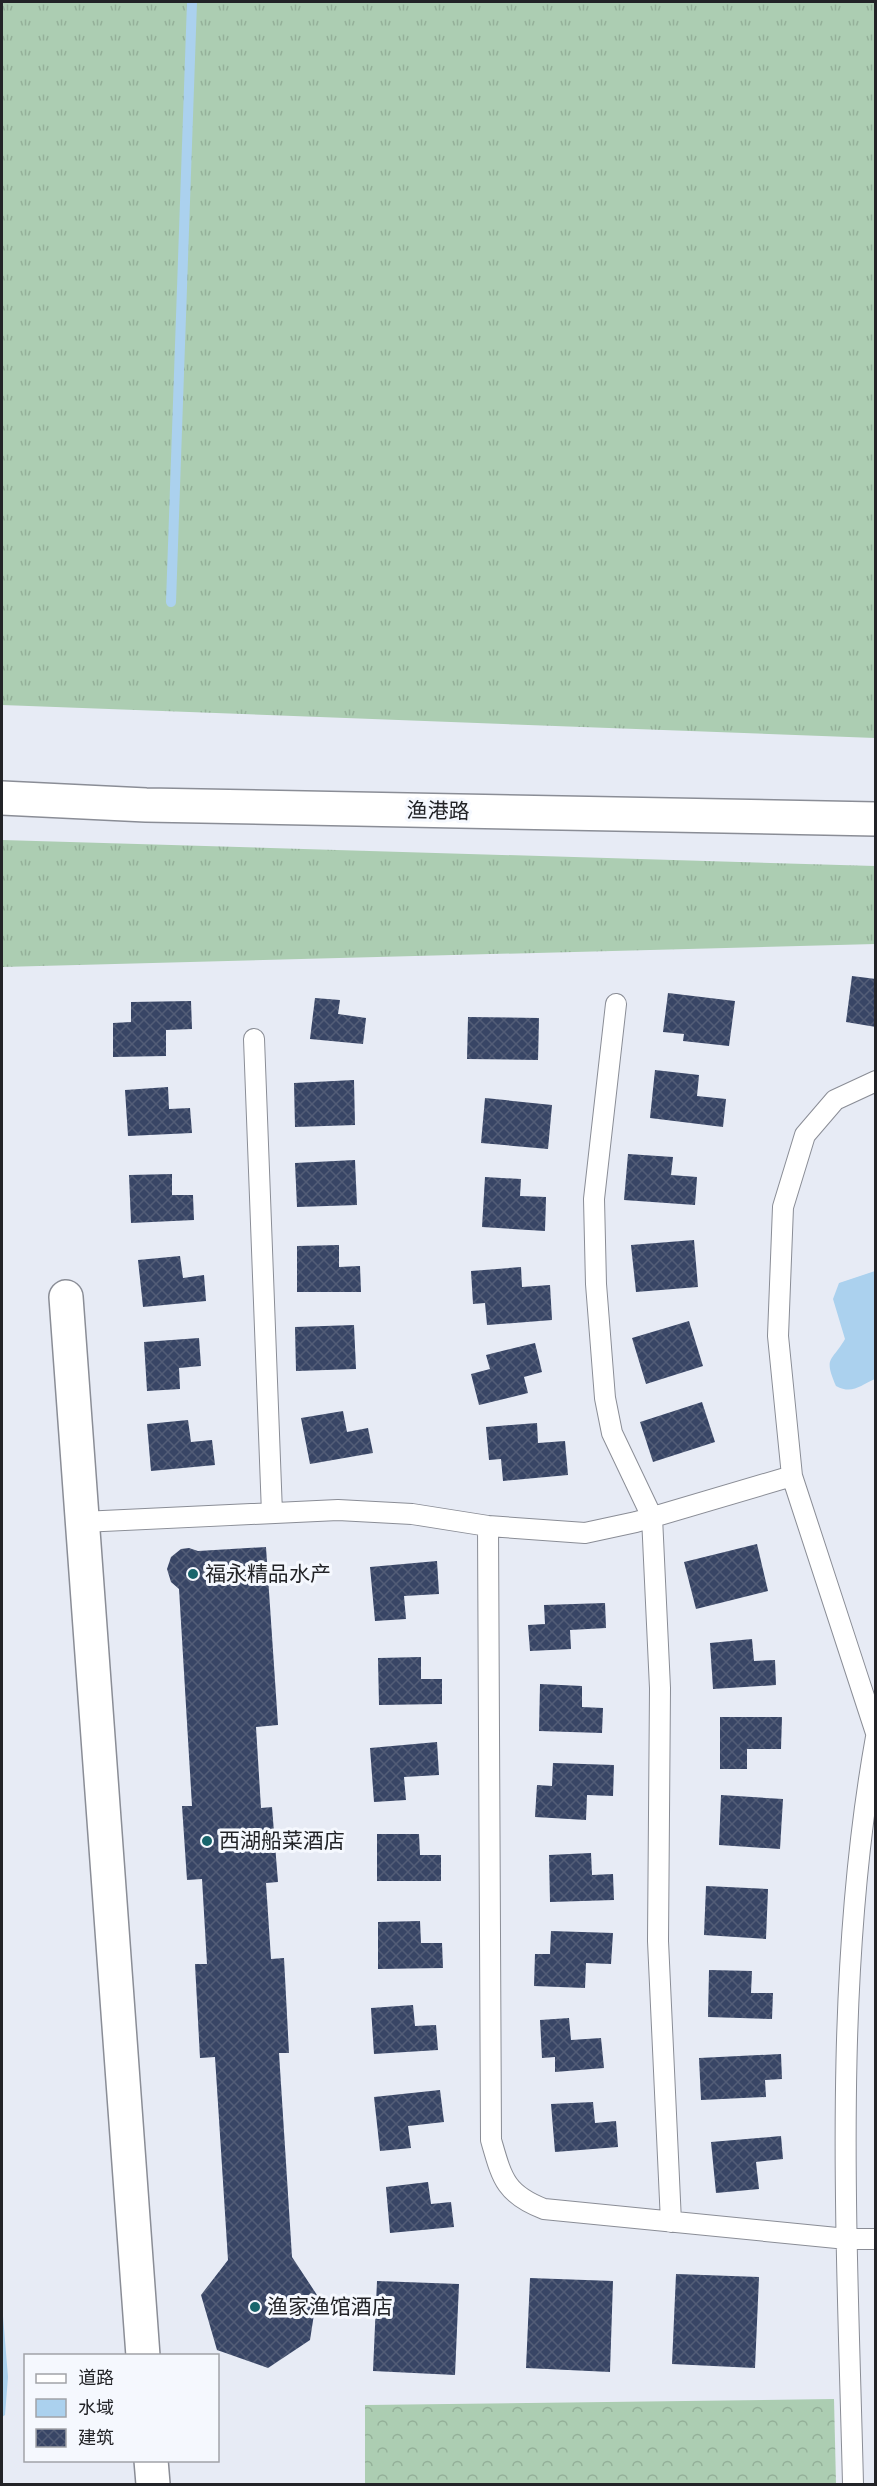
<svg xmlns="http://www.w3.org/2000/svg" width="877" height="2486" font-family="Inter,'Noto Sans SC',sans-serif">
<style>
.grass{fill:url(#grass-tufts)}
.forest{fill:url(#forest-crowns)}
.water{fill:#abd1ee}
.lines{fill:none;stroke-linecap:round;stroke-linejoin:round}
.stream{stroke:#abd1ee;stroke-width:10}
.building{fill:url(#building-cross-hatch)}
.service-casing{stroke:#8a8d96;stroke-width:22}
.minor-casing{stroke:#8a8d96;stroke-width:36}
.tertiary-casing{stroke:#8a8d96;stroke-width:36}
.service{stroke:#fff;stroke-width:20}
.minor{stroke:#fff;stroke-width:33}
.tertiary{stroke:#fff;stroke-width:33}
.poi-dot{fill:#18656c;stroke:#f5f8fe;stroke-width:2}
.labels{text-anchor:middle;stroke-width:6;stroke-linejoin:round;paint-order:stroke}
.street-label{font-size:21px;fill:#222327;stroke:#f5f8fe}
.poi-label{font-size:21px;fill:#222327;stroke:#f5f8fe;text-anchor:start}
</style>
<defs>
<pattern id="grass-tufts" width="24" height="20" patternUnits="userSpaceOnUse" patternTransform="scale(1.5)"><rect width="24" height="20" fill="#accdb2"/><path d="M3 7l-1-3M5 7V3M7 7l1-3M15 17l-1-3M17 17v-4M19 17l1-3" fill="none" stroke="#94b099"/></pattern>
<pattern id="forest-crowns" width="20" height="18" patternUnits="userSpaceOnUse" patternTransform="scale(1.5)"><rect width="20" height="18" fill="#accdb2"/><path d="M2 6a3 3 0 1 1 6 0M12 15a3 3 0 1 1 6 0" fill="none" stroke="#94b099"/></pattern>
<pattern id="building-cross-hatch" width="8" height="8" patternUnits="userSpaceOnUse" patternTransform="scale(1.5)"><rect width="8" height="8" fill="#384565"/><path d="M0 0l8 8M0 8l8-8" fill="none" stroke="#535d77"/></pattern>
</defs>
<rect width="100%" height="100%" fill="#e7ebf5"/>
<path class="grass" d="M2,2H875V738L2,705Z
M2,840L875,866V944L2,967Z"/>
<path class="forest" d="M834,2399L836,2484H365V2405Z"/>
<path class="water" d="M875,1271V1379C860,1385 853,1395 836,1386C823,1356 832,1362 845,1339L833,1299L839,1283Z
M2,2304L8,2377L5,2415L2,2417Z"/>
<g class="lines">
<path class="stream" d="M171,602L192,2"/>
</g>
<path class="building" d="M852,976L876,979V1027L846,1022Z
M668,993L735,1001L729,1046L683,1041L684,1034L663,1032Z
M315,998L340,1000L338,1014L366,1018L363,1044L310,1039Z
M191,1001L192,1029L166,1030V1056L113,1057V1023L131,1022V1002Z
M468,1017L539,1018L538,1060L467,1059Z
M655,1070L699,1075L697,1096L726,1099L723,1127L650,1118Z
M354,1080L355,1125L295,1127L294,1083Z
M168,1087L169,1109L190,1108L192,1133L128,1136L125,1090Z
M485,1098L552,1105L548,1149L481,1143Z
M628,1154L673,1157L671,1175L697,1177L695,1205L624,1200Z
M355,1160L357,1205L297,1207L295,1163Z
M172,1174V1195H193L194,1220L131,1223L129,1175Z
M485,1177L521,1179L520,1196L546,1197L545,1231L482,1227Z
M694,1240L698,1287L636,1292L631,1245Z
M339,1245V1267L360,1266L361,1292H297V1246Z
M180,1256L183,1278L204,1275L206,1301L143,1307L138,1260Z
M521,1267L522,1287L550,1285L552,1320L487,1325L485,1303L473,1304L471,1271Z
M689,1321L703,1366L646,1384L632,1338Z
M354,1325L356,1369L296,1371L295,1327Z
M199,1338L201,1366L179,1368L180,1389L147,1391L144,1342Z
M535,1343L542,1372L524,1377L528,1393L479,1405L471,1374L490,1369L486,1355Z
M702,1402L715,1442L653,1462L640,1422Z
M343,1411L347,1432L368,1428L373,1453L310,1464L301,1418Z
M188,1420L191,1442L212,1440L215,1465L151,1471L147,1424Z
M537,1423L538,1443L565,1441L568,1475L503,1481L501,1459L489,1460L486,1427Z
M757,1544L768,1591L696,1609L684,1562Z
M266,1547L278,1725L256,1727L261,1808L272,1807L278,1882L266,1883L271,1959L284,1958L289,2053H279L292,2257L317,2295L310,2340L268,2368L217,2350L201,2295L228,2260L215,2057L200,2058L195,1964H207L202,1879L187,1880L182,1806H192L179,1589L171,1582L167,1569L171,1557L181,1549L189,1548L198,1551Z
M437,1561L439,1594L404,1596L406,1619L375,1621L370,1567Z
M605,1603L606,1628L570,1630L571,1649L530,1651L528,1625L545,1624L544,1605Z
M752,1639L754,1661L775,1660L776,1685L713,1689L710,1643Z
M421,1657V1679H442V1704L379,1705L378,1658Z
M540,1684L582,1686V1707L603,1708L602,1733L539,1731Z
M720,1717H782L781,1749H747V1769H720Z
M437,1742L439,1775L404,1777L406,1800L374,1802L370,1748Z
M553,1763L614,1765L613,1796L587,1795L586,1820L535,1817L537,1785L552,1786Z
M721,1795L783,1799L780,1849L719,1845Z
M377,1834H419L420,1855H441V1881H377Z
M591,1853L592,1875L613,1874L614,1900L550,1902L549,1855Z
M706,1886L768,1889L766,1939L704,1935Z
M420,1921L421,1943H442L443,1968L378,1969V1922Z
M551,1931L613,1933L611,1964L586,1963L585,1988L534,1986L535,1954H550Z
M709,1970L752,1971L751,1993H773L772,2019L708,2017Z
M413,2005L415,2026L436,2025L438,2050L374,2054L371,2008Z
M569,2018L571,2040L601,2038L604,2068L555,2072V2057L542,2058L540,2020Z
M781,2054L782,2079L765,2080L766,2097L701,2100L699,2058Z
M440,2090L444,2122L408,2126L411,2148L380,2151L374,2097Z
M593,2102L595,2123L616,2121L618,2147L555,2152L551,2104Z
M781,2136L783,2159L756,2162L759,2189L716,2193L711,2142Z
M428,2182L431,2204L451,2202L454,2227L390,2233L386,2187Z
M676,2274L759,2277L755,2368L672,2364Z
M530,2278L613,2281L610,2372L526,2368Z
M377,2281L459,2284L455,2375L373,2371Z"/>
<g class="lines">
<g class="service-casing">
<path id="service" d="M616,1004L594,1199L596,1284L605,1398L612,1433L652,1517L660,1688L658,1941L671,2222
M254,1039L272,1513
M876,1081L835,1100L805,1135L783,1207L778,1336L792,1476L876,1733
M82,1522L338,1510L412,1514L488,1526L585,1533L636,1522L792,1476
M488,1526L491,2140C502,2178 505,2194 544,2209L847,2239H876
M853,2484C847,2236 832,1982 876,1737"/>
</g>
<g class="minor-casing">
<path id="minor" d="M66,1297L143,2356
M151,2460L153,2484"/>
</g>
<g class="tertiary-casing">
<path id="tertiary" d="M2,798L146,805L876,819"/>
</g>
<use href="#service" class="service"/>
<use href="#minor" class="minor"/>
<use href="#tertiary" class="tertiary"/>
</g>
<g class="poi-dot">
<circle cx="193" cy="1574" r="6"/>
<circle cx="207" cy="1841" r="6"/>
<circle cx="255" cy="2307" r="6"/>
</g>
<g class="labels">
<g class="street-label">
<text transform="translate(438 811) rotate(1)" y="7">渔港路</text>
</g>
<g class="poi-label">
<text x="205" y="1581">福永精品水产</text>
<text x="219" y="1848">西湖船菜酒店</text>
<text x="267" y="2314">渔家渔馆酒店</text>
</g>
</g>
<rect width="877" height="2486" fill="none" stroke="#222327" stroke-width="6"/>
<rect x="24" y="2354" width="195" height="108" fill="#f5f8fe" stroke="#a1a3a8" stroke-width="1.5"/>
<rect x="36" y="2374" width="30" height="9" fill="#ffffff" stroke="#a1a3a8" stroke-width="1.5"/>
<text x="78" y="2384" font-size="18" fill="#222327">道路</text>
<rect x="36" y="2399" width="30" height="18" fill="#abd1ee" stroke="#a1a3a8" stroke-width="1.5"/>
<text x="78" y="2414" font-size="18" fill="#222327">水域</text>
<rect x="36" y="2429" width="30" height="18" fill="url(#building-cross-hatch)" stroke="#a1a3a8" stroke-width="1.5"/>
<text x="78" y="2444" font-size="18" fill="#222327">建筑</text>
</svg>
